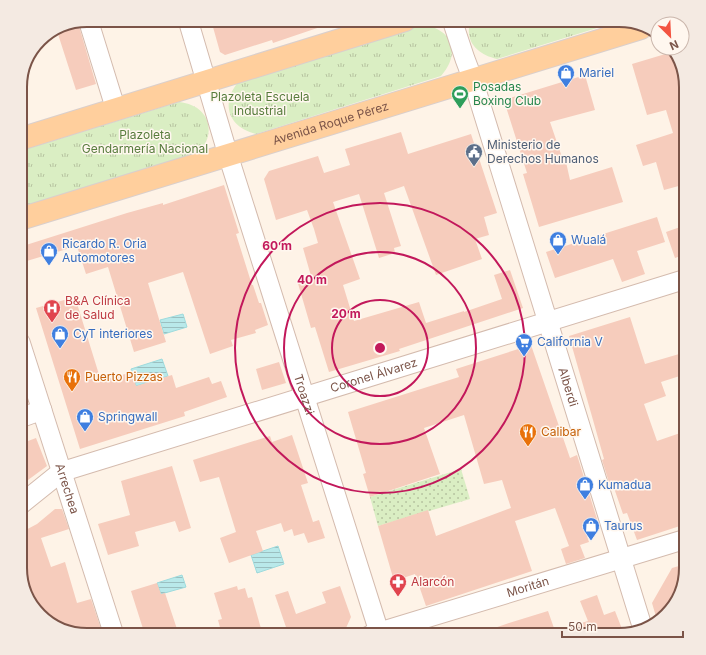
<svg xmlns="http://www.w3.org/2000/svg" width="706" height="655" font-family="Inter,sans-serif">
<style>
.grass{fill:url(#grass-dots)}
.park{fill:url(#park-tufts)}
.water{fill:url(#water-rules);stroke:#9edbdd}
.building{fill:#f6ccbc}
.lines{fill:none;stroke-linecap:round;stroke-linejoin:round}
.minor-casing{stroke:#d4bbae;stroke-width:21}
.major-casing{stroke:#dacfcc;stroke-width:24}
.minor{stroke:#fff;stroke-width:19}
.major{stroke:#ffcf9d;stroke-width:22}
.ring{fill:none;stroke:#c2185b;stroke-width:2}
.labels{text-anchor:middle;stroke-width:3;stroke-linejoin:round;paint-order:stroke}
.shop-label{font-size:12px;fill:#366cbe;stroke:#fff7ef;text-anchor:start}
.leisure-label{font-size:12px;fill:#27864d;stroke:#fff7ef;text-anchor:start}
.park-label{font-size:12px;fill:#577c3c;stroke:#fff7ef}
.street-label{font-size:12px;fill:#7b5448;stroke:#fff7ef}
.service-label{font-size:12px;fill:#4e5e75;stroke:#fff7ef;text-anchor:start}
.health-label{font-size:12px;fill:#be3a42;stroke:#fff7ef;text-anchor:start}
.food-label{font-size:12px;fill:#c56008;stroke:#fff7ef;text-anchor:start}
.rim{fill:none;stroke:#7b5448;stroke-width:2}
.centre{fill:#c2185b;stroke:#fff7ef;stroke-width:2}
.ring-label{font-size:12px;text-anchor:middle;font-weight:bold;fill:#c2185b;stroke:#fff7ef;stroke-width:3;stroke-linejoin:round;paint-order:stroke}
</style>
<defs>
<pattern id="grass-dots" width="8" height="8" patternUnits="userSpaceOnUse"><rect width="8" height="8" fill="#daeec3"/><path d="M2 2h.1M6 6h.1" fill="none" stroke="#b6c3a0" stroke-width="1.8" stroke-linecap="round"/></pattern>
<pattern id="park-tufts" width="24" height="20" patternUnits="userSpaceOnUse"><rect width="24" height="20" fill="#daeec3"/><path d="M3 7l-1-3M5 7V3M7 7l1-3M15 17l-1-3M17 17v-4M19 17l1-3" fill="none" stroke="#b6c3a0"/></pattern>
<pattern id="water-rules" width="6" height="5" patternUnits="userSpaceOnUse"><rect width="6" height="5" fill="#b9e9ea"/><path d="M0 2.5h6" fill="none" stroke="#9bbfc0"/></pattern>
</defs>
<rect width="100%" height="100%" fill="#fef3e7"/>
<path class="grass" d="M461,469L470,499L378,526L370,497Z"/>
<path class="park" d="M471,20H623L497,59C478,55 463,41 471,20Z
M422,25C453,28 461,54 441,76L256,134C228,127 220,103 239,81Z
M179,102C209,105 218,132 198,154L20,209V151Z"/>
<path class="water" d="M183,314L187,327L164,334L160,320Z
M162,359L168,376L136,386L131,369Z
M278,546L284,564L257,573L251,555Z
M182,575L186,587L161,594L157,583Z"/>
<path class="building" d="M211,20H335V22L273,43L272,40L225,55L220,52Z
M78,23L96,84L76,90L57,31Z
M672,52L686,83V184L664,190L656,162L643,166L636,145L673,133L666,110L647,115L632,64Z
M585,75L595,110L550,122L564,163L566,162L570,180L612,167L623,202L539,227L523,174L527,173L506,107L510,98Z
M401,132L408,154L471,134L497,213L484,217L489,235L475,239L482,259L436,275L404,186L384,193L401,246L394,248L395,253L379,258L359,194L333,202L360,279L343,285L354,321L419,302L426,323L464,311V312L502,299L494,275L510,270L523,308L399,349L400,351L329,372L315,327L311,328L297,280L311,276L303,248L318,243L314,229L307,210L276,220L264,179L269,171L318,156L324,173L350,165L345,149Z
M224,185L239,233L236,234L252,285H253L259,303H261L268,325L255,330L256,333L231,340L233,346L210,354L183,272L148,283L166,342L134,352L108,267L86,274L77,246L20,263V257L26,245L127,213L163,203V205Z
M657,217L665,242L637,251L645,274L622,282L613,259L555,278L546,252Z
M686,225V254L675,258L666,232Z
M75,297L101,381L132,372L136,386L172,375L176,388L209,377L212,384L221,381L227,397L184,412L185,416L80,449L36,308Z
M630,317L645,364L686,352V374L661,382L666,396L644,404L657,441L686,431V524L637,540L627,513L623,514L614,488L611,489L602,460L604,459L593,420L569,336Z
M531,345L570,458L577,455L597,519L593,520L597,532L587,536L589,542L580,545L585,558L566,564L561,549L569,546L555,508L515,521L532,571L426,606L415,574L394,581L378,526L428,510L436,536L511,508L502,480L484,484L464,415L424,428L440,474L370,497L363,474L366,473L348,412L459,377L456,369Z
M279,362L286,383L262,390L256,369Z
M292,435L308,483L301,485L313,522L319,520L325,538L308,543L304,533L294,536L292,529L284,532L281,523L256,531L263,551L229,563L220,538L236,532L219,477L200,482L193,460L270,436L272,442Z
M36,438L47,466L28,480L20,459V444Z
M172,466L191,528L179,532L175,521L135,532L139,546L108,555L98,524L130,515L121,481Z
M55,509H62L69,529L41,538L51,567L65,562L77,603L91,599L102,632L93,635H87L61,630L39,615L20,572V533L37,524Z
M686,564L681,594L666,616L657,620L652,603L672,568Z
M157,583L161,594L165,593L179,635H145L131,591Z
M237,586L238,590L245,588L248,598L252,597L262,632L255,635H222L218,620L222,619L214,593Z
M340,586L351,617L346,628L327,635H298L296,630L288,633L275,595L288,591L296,614L326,603L322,592Z
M597,595L604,615L615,611L622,629L614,632L615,635H480V633L509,623L548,611L555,631L588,621L580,601Z"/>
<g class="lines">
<g class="minor-casing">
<g id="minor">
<path id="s1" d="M188,20L228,155L380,635"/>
<path id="s2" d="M452,20L465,59L473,80L642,626"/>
<path d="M90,26L116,110"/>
<path id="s3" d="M20,342L114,635"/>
<path d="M20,418L42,410"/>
<path id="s4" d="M20,505L61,472L686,279"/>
<path id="s5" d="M370,635L686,539"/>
</g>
</g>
<g class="major-casing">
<g id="major">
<path d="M20,139L405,20"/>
<path id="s6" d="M20,219L641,28"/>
</g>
</g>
<use href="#minor" class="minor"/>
<use href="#major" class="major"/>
</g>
<g class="ring">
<circle cx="380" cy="348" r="48"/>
<circle cx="380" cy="348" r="96"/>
<circle cx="380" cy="348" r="145"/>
</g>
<defs>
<g id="shop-pin" transform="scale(0.9)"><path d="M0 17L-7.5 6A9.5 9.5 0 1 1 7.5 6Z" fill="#3f7fe0" stroke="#fff7ef"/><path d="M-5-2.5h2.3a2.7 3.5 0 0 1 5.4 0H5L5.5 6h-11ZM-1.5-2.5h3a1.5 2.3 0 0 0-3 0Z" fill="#fff"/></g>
<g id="stadium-pin" transform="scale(0.9)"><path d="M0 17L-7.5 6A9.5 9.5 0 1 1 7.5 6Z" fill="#2e9e5b" stroke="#fff7ef"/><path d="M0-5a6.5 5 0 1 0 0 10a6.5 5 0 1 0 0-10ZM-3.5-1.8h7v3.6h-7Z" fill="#fff"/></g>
<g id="civic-pin" transform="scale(0.9)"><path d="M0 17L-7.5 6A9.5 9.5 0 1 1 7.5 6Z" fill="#5c6f8a" stroke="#fff7ef"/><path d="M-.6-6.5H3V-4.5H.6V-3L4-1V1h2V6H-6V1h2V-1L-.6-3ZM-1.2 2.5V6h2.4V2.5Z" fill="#fff"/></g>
<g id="hospital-pin" transform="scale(0.9)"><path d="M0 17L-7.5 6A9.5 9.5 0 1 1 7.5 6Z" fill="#e0444e" stroke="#fff7ef"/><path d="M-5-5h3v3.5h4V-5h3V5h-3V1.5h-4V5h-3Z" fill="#fff"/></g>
<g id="supermarket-pin" transform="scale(0.9)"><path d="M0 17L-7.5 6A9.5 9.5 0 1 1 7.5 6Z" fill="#3f7fe0" stroke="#fff7ef"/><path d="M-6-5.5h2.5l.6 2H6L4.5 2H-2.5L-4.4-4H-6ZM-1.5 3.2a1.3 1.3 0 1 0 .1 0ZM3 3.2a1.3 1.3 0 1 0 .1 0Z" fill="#fff"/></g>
<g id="restaurant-pin" transform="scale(0.9)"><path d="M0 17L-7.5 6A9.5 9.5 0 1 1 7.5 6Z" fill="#e8710a" stroke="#fff7ef"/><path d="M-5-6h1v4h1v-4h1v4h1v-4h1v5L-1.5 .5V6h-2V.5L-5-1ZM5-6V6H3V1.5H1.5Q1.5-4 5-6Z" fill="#fff"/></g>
<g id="pharmacy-pin" transform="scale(0.9)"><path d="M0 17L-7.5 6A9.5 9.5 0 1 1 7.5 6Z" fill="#e0444e" stroke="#fff7ef"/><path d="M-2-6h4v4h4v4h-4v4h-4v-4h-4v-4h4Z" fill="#fff"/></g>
</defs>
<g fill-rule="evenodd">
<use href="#shop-pin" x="566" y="73"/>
<use href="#stadium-pin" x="460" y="94"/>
<use href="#civic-pin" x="474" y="152"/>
<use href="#shop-pin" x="558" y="240"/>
<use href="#shop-pin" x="49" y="251"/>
<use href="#hospital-pin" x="52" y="308"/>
<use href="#shop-pin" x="60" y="334"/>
<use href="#supermarket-pin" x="524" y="342"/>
<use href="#restaurant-pin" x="72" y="377"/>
<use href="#shop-pin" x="85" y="417"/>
<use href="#restaurant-pin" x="528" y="432"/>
<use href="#shop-pin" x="585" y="485"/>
<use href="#shop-pin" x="591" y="526"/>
<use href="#pharmacy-pin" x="398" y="582"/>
</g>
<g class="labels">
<g class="shop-label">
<text x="579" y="77">Mariel</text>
<text x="571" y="244">Wualá</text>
<text x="62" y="248">Ricardo R. Oria<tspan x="62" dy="14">Automotores</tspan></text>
<text x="73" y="338">CyT interiores</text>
<text x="537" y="346">California V</text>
<text x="98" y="421">Springwall</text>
<text x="598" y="489">Kumadua</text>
<text x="604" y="530">Taurus</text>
</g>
<g class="leisure-label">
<text x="473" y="91">Posadas<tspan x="473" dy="14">Boxing Club</tspan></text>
</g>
<g class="park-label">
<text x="260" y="101">Plazoleta Escuela<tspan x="260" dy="14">Industrial</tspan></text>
<text x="145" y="139">Plazoleta<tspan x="145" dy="14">Gendarmería Nacional</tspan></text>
</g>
<g class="street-label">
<text dy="4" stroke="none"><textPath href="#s6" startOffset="325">Avenida Roque Pérez</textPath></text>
<text dy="4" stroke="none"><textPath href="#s4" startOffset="380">Coronel Álvarez</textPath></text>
<text dy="4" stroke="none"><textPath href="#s2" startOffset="385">Alberdi</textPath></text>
<text dy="4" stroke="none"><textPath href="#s1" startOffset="392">Troazzi</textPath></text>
<text dy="4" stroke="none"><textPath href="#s3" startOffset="154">Arrechea</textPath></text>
<text dy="4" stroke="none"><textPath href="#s5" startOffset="165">Moritán</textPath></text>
</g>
<g class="service-label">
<text x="487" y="149">Ministerio de<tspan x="487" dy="14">Derechos Humanos</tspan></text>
</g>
<g class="health-label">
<text x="65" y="305">B&amp;A Clínica<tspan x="65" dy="14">de Salud</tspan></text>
<text x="411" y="586">Alarcón</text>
</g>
<g class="food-label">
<text x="85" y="381">Puerto Pizzas</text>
<text x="541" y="436">Calibar</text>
</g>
</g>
<path d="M0 0H706V655H0ZM87 27H619A60 60 0 0 1 679 87V568A60 60 0 0 1 619 628H87A60 60 0 0 1 27 568V87A60 60 0 0 1 87 27Z" fill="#f4eae2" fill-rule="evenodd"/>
<path class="rim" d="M87 27H619A60 60 0 0 1 679 87V568A60 60 0 0 1 619 628H87A60 60 0 0 1 27 568V87A60 60 0 0 1 87 27Z"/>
<circle cx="380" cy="348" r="6" class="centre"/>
<g class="ring-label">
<text x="277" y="250">60 m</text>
<text x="312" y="284">40 m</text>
<text x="346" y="318">20 m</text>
</g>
<g transform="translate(670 36) rotate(156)"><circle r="19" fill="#fff7ef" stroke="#cab6ac"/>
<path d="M0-3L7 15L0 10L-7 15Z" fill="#f35441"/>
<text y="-6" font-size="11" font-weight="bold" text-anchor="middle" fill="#7b5448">N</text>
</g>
<path d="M562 631v6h121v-6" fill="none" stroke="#7b5448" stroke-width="2"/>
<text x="568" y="631" font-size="12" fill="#7b5448" stroke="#fff7ef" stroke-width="3" paint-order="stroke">50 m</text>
</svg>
